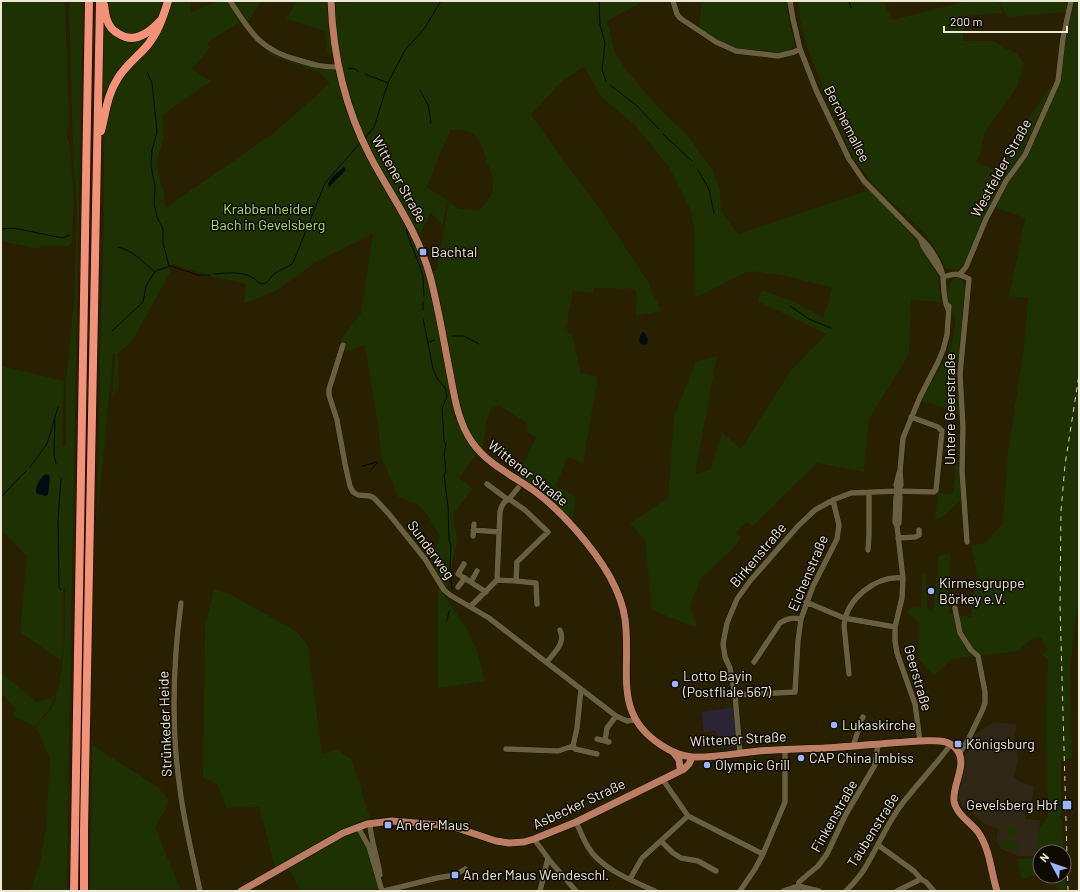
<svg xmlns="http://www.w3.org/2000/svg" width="1080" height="892" font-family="Barlow,sans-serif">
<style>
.commercial{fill:#2a2434}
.education{fill:#2f2616}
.green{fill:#1e3102}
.water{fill:#000c0f}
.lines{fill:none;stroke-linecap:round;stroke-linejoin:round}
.stream{stroke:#000c0f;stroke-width:1}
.minor-casing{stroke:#100900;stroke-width:6}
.major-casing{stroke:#100900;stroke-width:8}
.highway-casing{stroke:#100900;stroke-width:9}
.minor{stroke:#6a6040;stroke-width:5.5}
.major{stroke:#bc7e62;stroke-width:7}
.highway{stroke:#f29279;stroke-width:8}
.rail{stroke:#d8d2bf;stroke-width:1;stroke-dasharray:5 5;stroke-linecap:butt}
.poi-dot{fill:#9cb4fd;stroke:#0e0a01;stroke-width:1.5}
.labels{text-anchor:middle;stroke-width:3;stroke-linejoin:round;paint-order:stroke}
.street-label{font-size:14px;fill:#eee8d7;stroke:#0e0a01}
.park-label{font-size:14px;fill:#abe071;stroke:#0e0a01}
.poi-label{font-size:14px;fill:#eee8d7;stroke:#0e0a01;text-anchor:start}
</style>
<rect width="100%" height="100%" fill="#291f01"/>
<path class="commercial" d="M734,707L736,747L721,748L716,731L704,732L701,712Z"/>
<path class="education" d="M994,722L1017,724L1014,734L1018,759L1014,777L1021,782L1034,786L1032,800L1025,806V819L1040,820L1037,856H1018L1001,849L996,841L998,829L987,825L963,807L958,798L965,757L975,734Z"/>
<path class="green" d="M1,1H65L69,122L67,139L69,142L74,197L72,243L69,246H42L38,249L1,241Z
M69,1H83L69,738L67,891H30L40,862L46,828L50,762L49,756L36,728C40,719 50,714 54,704C66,666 65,627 65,588L63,587V655L61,661L20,632L27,556L1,530V366L64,381L62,447L66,446V381L74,302L77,211L73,157Z
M106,1H164C160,16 150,36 131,36C126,36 119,31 114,29L106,9Z
M170,1H190L191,12L219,1H229L241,21L207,43L210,48L192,69L211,81L163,115L164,136L157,161L160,180L164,193L165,208L275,132L330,83L320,73L268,54L267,53L270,51L321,68L335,70L346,104L420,251L428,275L467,441L477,453L459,478L473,489L453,514L457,542L445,596L468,631L477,650L485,681L438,688V584L433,556L440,536L427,515L418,505L398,497L381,456L378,426L365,345L346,352L341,339L361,313L373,234L316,262L277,290L244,304L246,284L210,276L173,264L170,268L171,271L131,343L118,353L119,388L112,398L115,353H113L97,524L100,355L104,212V143L107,109L121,76L148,47Z
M232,1H261L246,25Z
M297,1H327L334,55L329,56L327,50L325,31L286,19Z
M333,1H645L607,21L615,53L627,71L663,112L687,135L712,169L720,190L721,211L738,234L869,190L920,244L937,274L941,302L911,300L909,354L869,419L864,472L817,463L753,526L746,522L736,533L741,538L729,553L701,578L690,605L697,628L652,610L645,540L630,523L668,498L674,417L696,361L717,356L695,474L711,469L722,432L741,449L790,372L826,334L758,301L761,290L793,301L823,318L832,288H834L786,276L755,271L744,273L695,298L694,230L691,211L669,167L635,125L601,97L584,67L562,81L531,115L601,211L647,280L661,311L636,316C634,306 639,300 635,289L593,288V293L573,291L566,328L567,333L572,334L581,373L598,376L583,464L568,456L556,486L576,497L572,519L570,520L517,477L536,438L527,432V423L498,405L491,409L487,421L482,451L473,439L462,415L432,275L437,269L439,255L449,202L459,209L480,210L493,193L492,176L480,142L474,134L463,130H451L441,151L427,187L447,200L443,225L431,213L419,236C401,202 378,172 364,137C354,115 346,91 341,68C336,46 336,23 333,1Z
M702,1H787V12L795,45L790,50L771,54L746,51L726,46L699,28Z
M798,1H883L892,20L967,1H998L1003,13L964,16L963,41H994L1007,51L1010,48L1013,52L1017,54L1024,63L1017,87L985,132L981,152L976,162L996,171L1022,127L1050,87L1055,91L1072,1H1079V594L1070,668L1072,758L1061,760V816H1059L1062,820L1064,852H1040V874L1021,879L1017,859L1037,858L1039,828L1048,817L1046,717L1048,660L1042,655L1048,650L1043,643V637L1032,639L1018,651L952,659L934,676L919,660V622L906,613L912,607L921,608L922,573L926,572L927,609L933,610L939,556L950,553L949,613L971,617L972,596L979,580L971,545L985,543L1003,523L1008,452L1025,341L1028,298L1009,297L1025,218L991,206L962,270L946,269C940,257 933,244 924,233C906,213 883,197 866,175C848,151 837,122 826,94C814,64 799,33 798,1Z
M999,1H1070L1067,12L1007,17Z
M103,19L125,40L157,27L109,89L103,103Z
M958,277L964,282L965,293L956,375L957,391L960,415L934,404L920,402C934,377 955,351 955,321C955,315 950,309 949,303C947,294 947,280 958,277Z
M959,465L962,499L944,516L935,521L938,493L953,494L955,467Z
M214,589L230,594L297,632L308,646L322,755L337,749L352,760L370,818L355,823L365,840L379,891H301L288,868L275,867L259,807L226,808L218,785L203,778L205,626Z
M1,673L37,702L55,696L49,709L35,726L17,718L13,714L16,710L1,693Z
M92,745L158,787L168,799L166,809L155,827L181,891H90Z
M1007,827L1017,829L1016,836L1005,834Z
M1003,839L1018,842L1017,851L1001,847Z
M1064,857L1066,891H1059L1049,876H1064Z"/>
<path class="water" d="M344,167L346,169L345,171L329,187L328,184L333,176Z
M642,332L645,333L648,339L647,344L643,345L640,343L639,339Z
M46,474L49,475L50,478L48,494L46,496L38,494L36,492C36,485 40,478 46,474Z"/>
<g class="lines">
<path class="stream" d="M599,1L600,25L605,43L602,70L606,81
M849,1L851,8
M348,68L355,69L359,72
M147,72L152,83L157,132L152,150L151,166L155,187L154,204L157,217L163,229V243L169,266
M365,74L388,83
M610,85L636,105L659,129
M420,90L428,105L431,123
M663,134L692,161
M364,139L374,127L388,83L405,50L424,29L441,1
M697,169L709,189L714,213
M407,228L406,230L420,267L423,276L424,296
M1,229L14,228L62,238L70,235
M118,247C134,251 143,262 155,272
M214,274C227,273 240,271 252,277C255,279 258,283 262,284C268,284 270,277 274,274C280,269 287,268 293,263L325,183L361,142
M790,306L809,319L831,328
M423,310V302
M423,318L433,369L437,378L445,388L447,397L442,408L444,441L446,445L444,453L446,472L444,475L448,506L449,541L451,545L450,568L452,589
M112,331L143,302L146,286L154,273L158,270L171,266L198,275H210
M452,336H464L479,344
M429,342L435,340
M55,420L54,455L56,464
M362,466L377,462
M30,467L47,444L58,407
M369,472L377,463
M1,497L26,471
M61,590L59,588L58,520L61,478
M447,621L449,611"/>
<g class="minor-casing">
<path id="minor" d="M230,1C251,33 260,50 298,60C315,65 320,67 338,67
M673,1L677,14L680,18L716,42L736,51L778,56L794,52L800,49
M790,1L793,19L800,49L816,90L849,159L864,181L927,245C934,254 941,265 943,277C944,288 943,299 948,309
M921,240L923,246L941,273
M960,274L966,267L986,219L1006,181L1025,155L1058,81L1063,38L1071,1
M943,277C955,273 958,273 969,279L960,374L963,427L962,471L967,542
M343,345L329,389V395L337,420L345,464L350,486L353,492L358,495L370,496L374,498L389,514L425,559L444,590L450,595L489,618L616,716L627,721L635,720
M899,473L896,485L898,491L896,497L895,522L897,526L903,578L902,598L895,627V641L897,653L915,704L920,741
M487,484L507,499
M509,499L518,488
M897,526L899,523L900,497L898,491L901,485L900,471L903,438L920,397L938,362L943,350L947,335L949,306
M473,530L499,532
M473,536L474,524
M898,538L915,537L919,535V530
M868,550L869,535V492
M464,564L458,574L486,592
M516,581L536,583L537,604
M471,582L477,571
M458,587L465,578
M806,602L844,618L895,627
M181,603C173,664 171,728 180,789C184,823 193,857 200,891
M471,606L497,580L500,512C501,507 504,500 509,499L525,510L548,532L517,562L516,581L497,580
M955,608L960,633L971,650L978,656L985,692V703L982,711L968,740L959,754
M547,662C554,652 566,644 560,630
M754,662L780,623C787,618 793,617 801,619
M849,674L844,626C846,599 876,575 903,578
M735,695L795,692L798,641L801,619L813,586L837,539L839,525L833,500
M597,739L609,742
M605,741L607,728L616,716
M573,746L575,749L597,754
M853,746L858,731V725L863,717
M506,749L558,751L573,746L577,728L581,689
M740,753L735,695L730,668L725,657L723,644L727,623L737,599L750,581L798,526L815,510L833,500L851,493L898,491L934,492L936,490L942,431L938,427L911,417
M663,780L688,816L763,854
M576,822C580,830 583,839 588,847C601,869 633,881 655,891
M370,823C370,838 378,859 380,875
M358,827L369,847L382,891
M534,839L550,861L576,891
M661,841L673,853L681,858L698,861L716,871
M878,845L914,871L921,879
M630,879L642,858L688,816
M384,891L437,878L455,875L465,869
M540,891L548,858
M740,891L755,869L763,854L785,802V749
M783,891L798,886L819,891
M797,891L799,882L818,866L827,854L846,814L875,765L878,744
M846,891C853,884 860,876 865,868C878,847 887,823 902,804C918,783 936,765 951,744
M897,891L921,879L926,882L934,891"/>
</g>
<g class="major-casing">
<path id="major" d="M331,1C333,55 345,108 370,156C392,198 417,229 430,276C438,306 443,337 449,368C454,393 457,421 472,442C487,464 512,475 533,490C561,510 593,547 610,577C617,590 623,604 625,619C632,668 611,713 661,745C670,751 681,756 692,757C714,758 737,753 759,751C781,749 803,749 825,748C857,746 888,743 920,741C933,741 949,738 957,750C968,764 952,785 954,801C956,814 971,823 978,832C990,849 991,872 997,891
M673,752L679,760L680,768
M241,891L343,833L367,824L392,821L451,826L496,841L509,843L524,842L534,839L576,822L684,769L689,764L692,757"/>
</g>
<g class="highway-casing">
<path id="highway" d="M104,5C105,10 105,15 107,20C109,26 113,31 119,34C134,44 149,33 160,21
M101,131C106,112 107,95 118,78C125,66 136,58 145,48C157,35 163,18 168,1
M74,891L89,1
M84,891V830L100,1"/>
</g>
<use href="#minor" class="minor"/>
<use href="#major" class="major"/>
<use href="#highway" class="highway"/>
<path class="rail" d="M1068,891L1060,606L1061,511L1065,465L1079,375"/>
</g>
<g class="poi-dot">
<rect x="419" y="248" width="8" height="8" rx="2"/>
<circle cx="931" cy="591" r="4"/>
<circle cx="675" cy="684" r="4"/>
<circle cx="834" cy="725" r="4"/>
<rect x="954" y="740" width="8" height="8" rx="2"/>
<circle cx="801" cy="758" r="4"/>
<circle cx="707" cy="765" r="4"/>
<rect x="1062" y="800" width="10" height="10" rx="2"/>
<rect x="384" y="821" width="8" height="8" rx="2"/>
<rect x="451" y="871" width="8" height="8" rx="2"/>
</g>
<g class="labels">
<g class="street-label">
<text transform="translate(847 124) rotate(63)" y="5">Berchemallee</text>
<text transform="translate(1001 168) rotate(-61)" y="5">Westfelder Straße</text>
<text transform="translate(399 179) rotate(61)" y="5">Wittener Straße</text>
<text transform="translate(950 409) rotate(-90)" y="5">Untere Geerstraße</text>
<text transform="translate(528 473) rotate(38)" y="5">Wittener Straße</text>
<text transform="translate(431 550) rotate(54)" y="5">Sunderweg</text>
<text transform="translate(758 555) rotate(-50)" y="5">Birkenstraße</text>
<text transform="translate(808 573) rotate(-67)" y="5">Eichenstraße</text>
<text transform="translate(918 678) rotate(74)" y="5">Geerstraße</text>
<text transform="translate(165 724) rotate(-92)" y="5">Strünkeder Heide</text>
<text transform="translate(738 739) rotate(-3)" y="5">Wittener Straße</text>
<text transform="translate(579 804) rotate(-25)" y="5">Asbecker Straße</text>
<text transform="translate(834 816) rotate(-61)" y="5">Finkenstraße</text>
<text transform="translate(873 830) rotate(-58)" y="5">Taubenstraße</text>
</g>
<g class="park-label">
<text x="268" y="214">Krabbenheider<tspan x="268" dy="16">Bach in Gevelsberg</tspan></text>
</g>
<g class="poi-label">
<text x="431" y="257">Bachtal</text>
<text x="939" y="588">Kirmesgruppe<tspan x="939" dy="16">Börkey e.V.</tspan></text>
<text x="683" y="681">Lotto Bayin<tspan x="683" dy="16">(Postfliale 567)</tspan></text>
<text x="842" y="730">Lukaskirche</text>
<text x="966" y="749">Königsburg</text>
<text x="809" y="763">CAP China Imbiss</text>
<text x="715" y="770">Olympic Grill</text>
<text x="1058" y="810" text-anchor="end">Gevelsberg Hbf</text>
<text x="396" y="830">An der Maus</text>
<text x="463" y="880">An der Maus Wendeschl.</text>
</g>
</g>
<rect width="1080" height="892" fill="none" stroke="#eee8d7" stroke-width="4"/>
<g transform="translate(1052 864) rotate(310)"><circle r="19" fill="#0e0a01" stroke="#686357"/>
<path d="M0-3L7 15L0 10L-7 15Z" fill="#9cb4fd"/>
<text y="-6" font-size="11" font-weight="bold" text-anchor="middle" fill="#eee8d7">N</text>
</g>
<path d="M944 26v6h123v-6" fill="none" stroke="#eee8d7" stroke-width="2"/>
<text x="950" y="26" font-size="12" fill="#eee8d7" stroke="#0e0a01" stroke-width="3" paint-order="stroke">200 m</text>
</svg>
